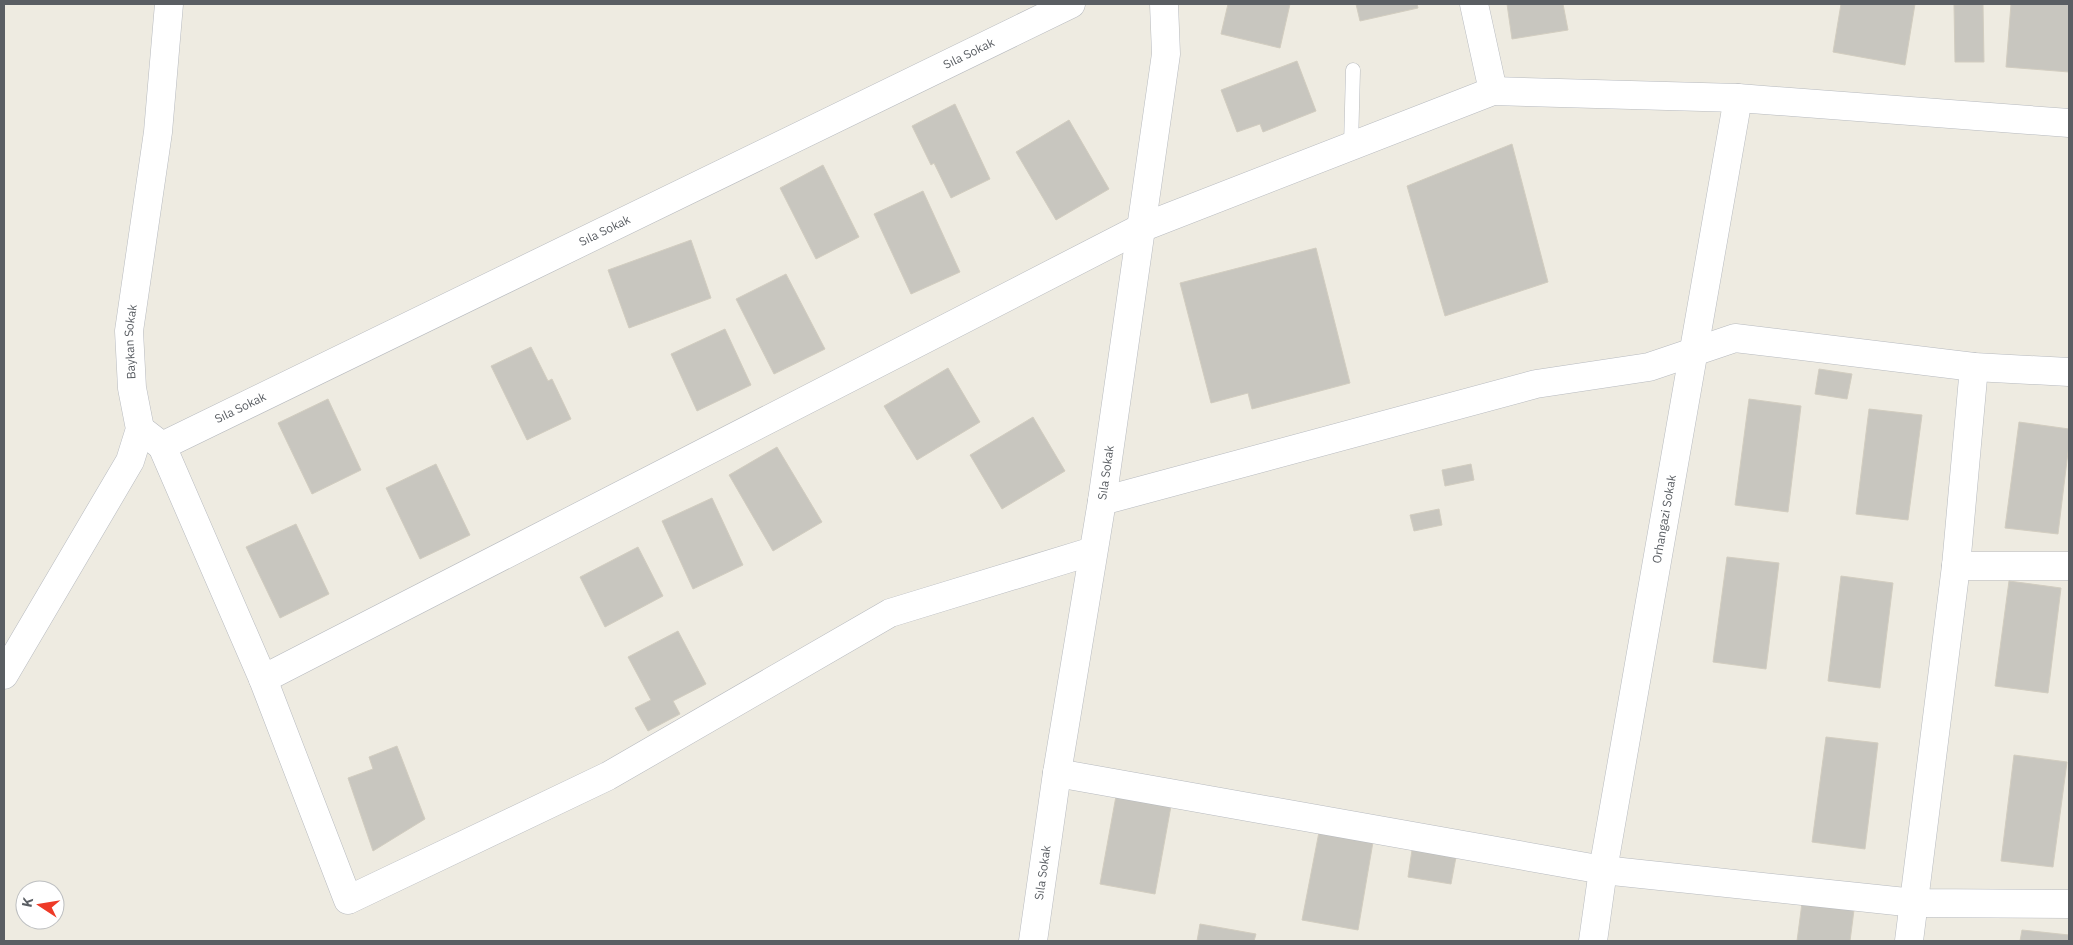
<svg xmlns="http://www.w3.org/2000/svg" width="2073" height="945" font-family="'IBM Plex Sans',sans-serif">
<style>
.building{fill:#c8c6bf;stroke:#d2cdc0}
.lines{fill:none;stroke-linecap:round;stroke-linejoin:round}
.lane-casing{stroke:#b7babf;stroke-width:15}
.street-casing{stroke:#b7babf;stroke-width:29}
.lane{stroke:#fff;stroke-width:14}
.street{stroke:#fff;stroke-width:28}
.labels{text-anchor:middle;stroke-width:5;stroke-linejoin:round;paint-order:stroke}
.street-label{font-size:12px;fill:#5a5e63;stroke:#fff}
</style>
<rect width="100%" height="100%" fill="#eeebe1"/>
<path class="building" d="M1228,4H1290L1280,48L1221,34Z
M1356,4H1417L1418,8L1360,21Z
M1507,4H1563L1568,30L1512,39Z
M1841,4H1915L1905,65L1833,52Z
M1983,4L1984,62H1955L1954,5Z
M2011,4H2069V72L2006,67Z
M1297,61L1316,111L1263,132L1260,124L1237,132L1221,90Z
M955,104L990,179L951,198L934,163L931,165L912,126Z
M1069,120L1109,189L1056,220L1016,152Z
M1512,144L1548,282L1445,316L1407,186Z
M823,165L859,237L816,259L780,188Z
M923,191L960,272L911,294L874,214Z
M691,240L711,298L629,328L608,270Z
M1316,248L1350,383L1252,409L1248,393L1211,403L1180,283Z
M786,274L825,349L774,374L736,299Z
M725,329L751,385L697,411L671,354Z
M531,347L548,381L552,379L571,419L527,440L491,366Z
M948,368L980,422L917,460L884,406Z
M1819,369L1852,374L1847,399L1815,394Z
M328,399L361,470L312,494L278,423Z
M1749,399L1801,406L1788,512L1735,505Z
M1869,409L1922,415L1908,520L1856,514Z
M1033,417L1065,471L1002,509L970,455Z
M2019,422L2069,429V444L2058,534L2005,528Z
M777,447L822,522L773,551L729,475Z
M436,464L470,535L420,559L386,488Z
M1471,464L1474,480L1445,486L1442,470Z
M712,498L743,565L693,589L662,521Z
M1439,509L1442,525L1414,531L1410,515Z
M296,524L329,594L280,618L246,547Z
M638,547L663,596L605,627L580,577Z
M1727,557L1779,563L1766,669L1713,662Z
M1841,576L1893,583L1880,688L1828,681Z
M2009,581L2061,588L2048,693L1995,686Z
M678,631L706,684L673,701L680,714L648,731L635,708L651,700L628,657Z
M1826,737L1878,743L1865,849L1812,842Z
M397,746L425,819L373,851L348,778L373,769L369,757Z
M2014,755L2067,762L2053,867L2001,861Z
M1116,796L1171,806L1155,894L1100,884Z
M1319,832L1373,842L1358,930L1302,920Z
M1412,850L1456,857L1451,884L1408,877Z
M1802,903L1854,910L1850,941H1797Z
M1200,924L1256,934L1254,941H1197Z
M2022,930L2069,935V941H2020Z"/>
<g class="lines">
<g class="lane-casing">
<path id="lane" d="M1351,146L1353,70"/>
</g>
<g class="street-casing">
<g id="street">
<path d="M1474,4L1493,91"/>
<path id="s1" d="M140,429L162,446L1071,4"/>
<path d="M162,446L263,679L1141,228L1493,91L1738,98L2069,123"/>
<path d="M1102,501L1536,384L1649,367L1735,338L1974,367L2069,372"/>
<path d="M1956,566H2069"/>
<path id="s2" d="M4,675L130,461L140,429L132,388L129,331L158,132L169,4"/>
<path d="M263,679L348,900L608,776L890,613L1093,551"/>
<path d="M1057,773L1603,870L1915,903L2069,904"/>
<path id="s3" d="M1033,941L1057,773L1102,501L1166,54L1164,4"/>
<path id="s4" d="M1593,941L1603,870L1738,98"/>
<path d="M1909,941L1956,566L1974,367"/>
</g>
</g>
<use href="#lane" class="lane"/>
<use href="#street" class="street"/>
</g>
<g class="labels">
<g class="street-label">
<text dy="4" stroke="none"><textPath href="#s1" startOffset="925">Sıla Sokak</textPath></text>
<text dy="4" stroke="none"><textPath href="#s1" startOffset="520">Sıla Sokak</textPath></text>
<text dy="4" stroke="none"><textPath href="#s2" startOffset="370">Baykan Sokak</textPath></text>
<text dy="4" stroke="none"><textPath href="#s1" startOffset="115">Sıla Sokak</textPath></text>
<text dy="4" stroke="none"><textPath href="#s3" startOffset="474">Sıla Sokak</textPath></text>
<text dy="4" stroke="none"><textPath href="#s4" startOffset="428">Orhangazi Sokak</textPath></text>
<text dy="4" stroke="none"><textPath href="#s3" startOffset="69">Sıla Sokak</textPath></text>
</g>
</g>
<rect width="2073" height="945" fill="none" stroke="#5a5e63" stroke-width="10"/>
<g transform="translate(40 905) rotate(282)"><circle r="24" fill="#ffffff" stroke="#bdbfc1"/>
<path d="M0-4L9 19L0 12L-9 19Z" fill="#ee3a27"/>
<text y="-8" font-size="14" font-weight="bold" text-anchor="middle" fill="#5a5e63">K</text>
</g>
</svg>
